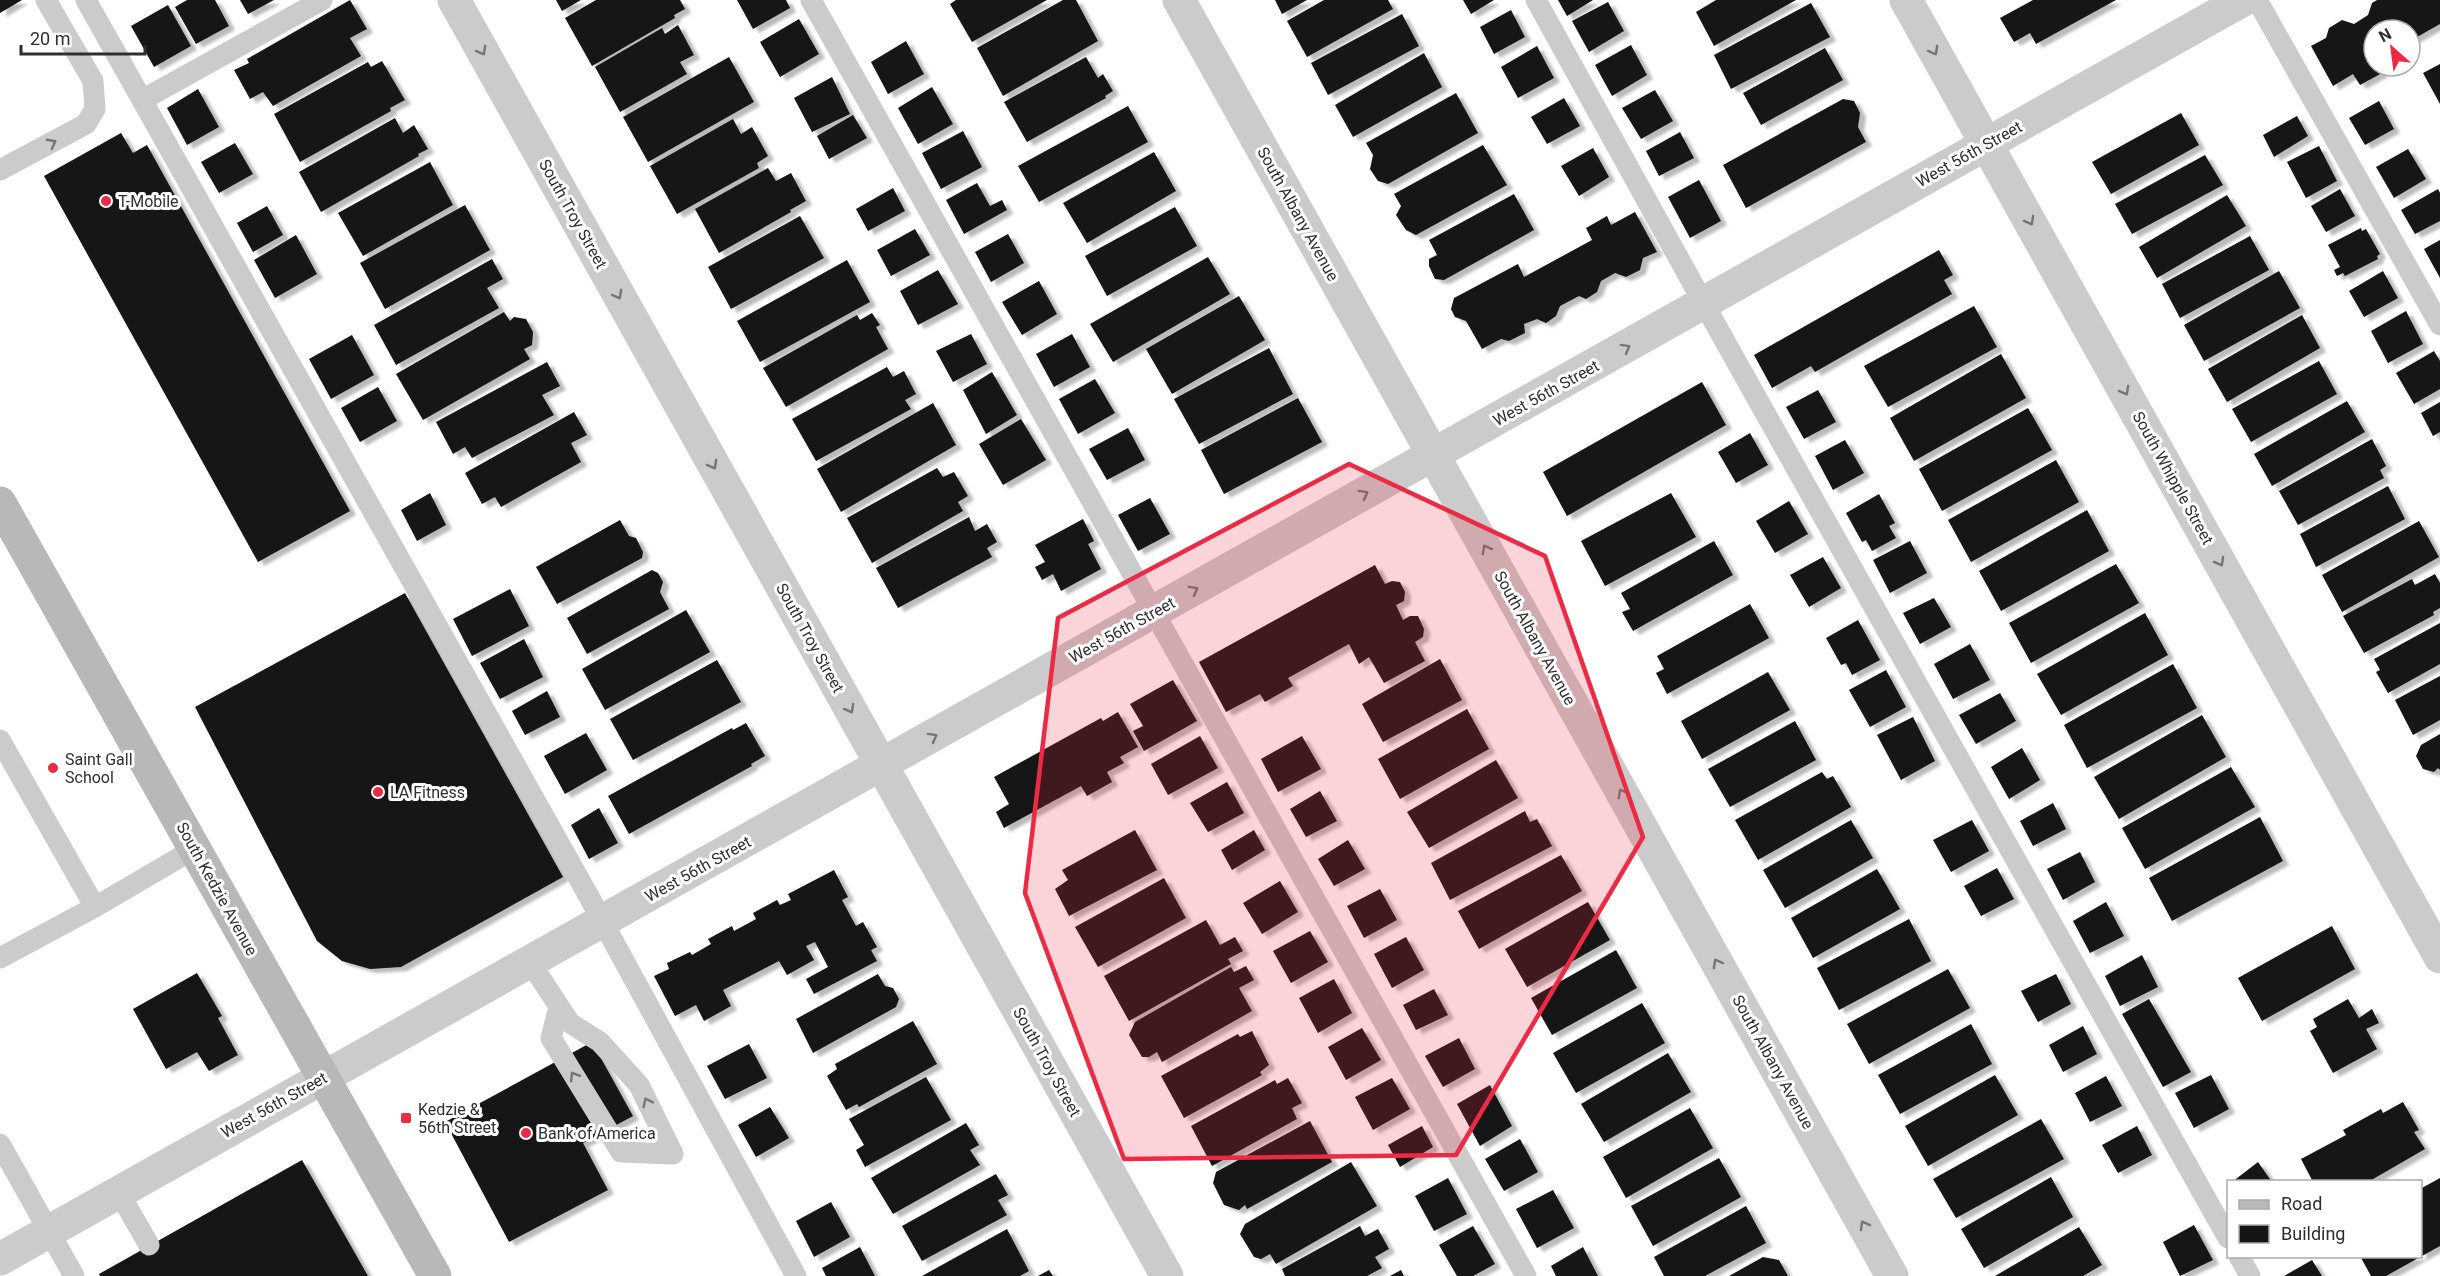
<svg xmlns="http://www.w3.org/2000/svg" width="2440" height="1276" viewBox="0 0 2440 1276" font-family="Roboto,sans-serif">
  <defs>
    <filter id="shadow"><feDropShadow dx="6" dy="4" stdDeviation="1.5" flood-color="#0004"/></filter>
  </defs>
  <rect width="100%" height="100%" fill="#fff"/>
  <path fill="#151515" filter="url(#shadow)" d="M0,0H22L0,13Z
    M187,0H215L229,26L196,44L175,7Z
    M240,0H274L248,14Z
    M350,0L367,29L350,38L361,56L273,106L263,92L250,99L234,70L249,63L247,59Z
    M556,0H581L562,11Z
    M596,0H680L685,9L674,15L675,18L592,66L565,18Z
    M737,0H786L790,8L753,29Z
    M956,0H1047L972,42L950,4Z
    M1063,0H1076L1098,41L1003,96L977,48Z
    M1275,0H1307L1282,14Z
    M1324,0H1388L1393,9L1307,57L1287,21Z
    M1463,0H1494L1471,14Z
    M1558,0H1593L1567,16Z
    M1716,0H1796L1714,46L1696,12Z
    M2033,0H2116L2036,44L2030,33L2014,42L2000,18Z
    M2377,0H2440V24L2410,41V30H2374V66H2377L2382,73L2360,85L2353,74L2333,86L2311,46L2326,38L2329,28L2342,20L2354,24L2368,15L2372,3Z
    M1608,2L1624,31L1589,52L1572,21Z
    M1811,3L1830,37L1731,89L1714,55Z
    M168,5L191,46L154,67L131,26Z
    M1511,10L1525,37L1494,54L1480,27Z
    M1402,14L1419,46L1328,95L1311,63Z
    M799,19L819,54L780,77L760,42Z
    M678,25L694,55L680,62L687,74L620,112L595,67L662,28L665,34Z
    M906,41L924,74L888,94L871,62Z
    M1631,45L1647,75L1612,96L1595,65Z
    M1537,46L1554,78L1518,98L1501,67Z
    M1825,48L1843,80L1761,125L1743,93Z
    M1424,53L1442,87L1353,137L1335,105Z
    M729,57L754,102L648,162L623,117Z
    M1086,57L1098,78L1103,74L1113,91L1105,96L1106,98L1027,142L1004,102Z
    M382,61L405,100L390,108L391,111L300,162L274,114L368,62L371,67Z
    M2440,64V104L2423,73Z
    M832,77L850,114L812,132L794,98Z
    M932,87L953,124L918,144L898,108Z
    M198,89L219,127L187,145L167,108Z
    M1655,90L1673,121L1641,139L1622,108Z
    M1456,93L1478,133L1388,184L1378,181L1370,169L1373,155L1366,143Z
    M1564,98L1580,126L1547,144L1531,117Z
    M1843,99L1854,101L1860,113L1858,127L1866,142L1746,208L1723,165Z
    M2379,101L2394,129L2365,145L2349,118Z
    M1128,106L1148,142L1039,202L1018,166Z
    M2181,113L2199,145L2111,194L2092,162Z
    M853,115L867,138L829,159L817,136Z
    M2297,116L2308,136L2274,157L2263,135Z
    M395,118L403,133L414,125L428,149L418,154L419,156L321,212L299,172Z
    M733,119L741,134L752,127L768,156L757,163L759,168L677,214L650,166Z
    M963,131L982,167L941,189L922,153Z
    M1680,132L1694,158L1659,176L1646,151Z
    M121,133L133,153L147,145L350,511L258,562L44,176Z
    M235,143L253,174L219,193L201,162Z
    M1483,145L1507,185L1416,235L1406,230L1396,215L1401,206L1394,194Z
    M2319,146L2337,181L2306,198L2287,162Z
    M1593,148L1609,177L1579,196L1561,166Z
    M2408,149L2426,179L2394,198L2376,167Z
    M1154,152L1176,191L1087,243L1063,203Z
    M2205,155L2223,185L2132,234L2115,204Z
    M430,162L453,205L363,256L338,213Z
    M768,168L776,181L791,173L806,201L790,210L791,212L719,253L695,209Z
    M1699,180L1721,221L1690,238L1668,197Z
    M977,183L990,206L1002,200L1007,210L964,234L946,200Z
    M893,188L905,211L868,231L856,209Z
    M2340,189L2355,216L2326,232L2311,206Z
    M2438,189L2440,193V221L2415,234L2401,210Z
    M1514,194L1534,230L1444,280L1435,279L1429,266V259L1437,255L1429,240Z
    M2227,195L2246,226L2157,278L2139,247Z
    M465,205L490,250L385,309L360,263Z
    M267,206L283,235L253,252L237,223Z
    M1175,207L1197,246L1107,296L1085,256Z
    M1635,212L1657,252L1643,258L1640,270L1626,277L1615,273L1601,281L1597,292L1586,299L1579,296L1560,306L1556,316L1546,323L1537,319L1524,324L1525,333L1509,341L1501,339L1482,349L1466,321L1455,317L1451,309L1454,298L1518,264L1524,277L1592,240L1586,228L1607,216L1611,225Z
    M800,216L824,258L731,309L708,267Z
    M2361,228L2362,231L2366,229L2380,254L2377,256L2378,259L2345,276L2343,273L2337,276L2334,270L2340,267L2328,245Z
    M915,229L930,255L891,276L877,250Z
    M1008,234L1024,263L991,282L975,252Z
    M296,235L317,274L275,298L254,260Z
    M2250,236L2269,270L2180,318L2162,284Z
    M2440,240V278L2424,249Z
    M1939,250L1953,275L1944,280L1952,294L1815,372L1811,366L1772,388L1754,355Z
    M1208,257L1230,294L1113,362L1090,324Z
    M492,259L503,279L487,288L499,308L396,365L374,325Z
    M847,260L870,302L760,362L737,321Z
    M938,270L958,304L918,325L900,291Z
    M2279,271L2300,308L2204,361L2184,325Z
    M2383,271L2398,298L2364,317L2349,291Z
    M1039,281L1057,314L1022,335L1002,302Z
    M1239,296L1265,340L1172,394L1146,349Z
    M1974,306L1997,347L1888,407L1864,366Z
    M2406,311L2423,344L2388,363L2371,331Z
    M504,312L510,321L514,317L526,319L533,332L532,345L524,349L530,359L423,420L396,374Z
    M872,313L880,325L876,327L888,349L786,407L763,368L857,315L860,320Z
    M2302,315L2320,348L2227,402L2208,369Z
    M971,334L987,364L953,382L936,351Z
    M1072,334L1090,367L1054,387L1036,354Z
    M352,335L374,375L331,399L309,359Z
    M1269,348L1293,394L1199,444L1174,399Z
    M2434,351L2440,361V389L2414,404L2396,373Z
    M2001,354L2026,398L1914,461L1890,418Z
    M2319,361L2337,394L2251,442L2232,409Z
    M547,362L560,386L542,395L554,415L472,458L465,447L453,454L436,422Z
    M887,367L893,377L904,371L916,394L905,400L911,409L816,461L792,419Z
    M992,372L1017,415L986,434L963,390Z
    M1095,379L1115,413L1078,434L1059,399Z
    M1702,382L1726,425L1567,516L1543,472Z
    M378,387L397,421L360,442L341,408Z
    M1818,390L1836,422L1804,439L1786,407Z
    M1298,398L1322,442L1224,494L1201,450Z
    M2347,401L2365,432L2272,486L2254,454Z
    M2440,402V432L2433,436L2421,413Z
    M933,403L956,445L841,512L817,469Z
    M2028,408L2052,450L1942,511L1919,469Z
    M574,412L587,435L571,443L581,462L501,507L495,497L482,504L465,473Z
    M1021,419L1046,460L1003,485L979,444Z
    M1128,428L1145,460L1107,480L1089,449Z
    M1750,433L1768,465L1736,483L1718,452Z
    M2372,439L2386,466L2380,470L2384,478L2298,525L2279,491Z
    M1845,440L1864,473L1833,490L1815,456Z
    M2056,460L2079,502L1971,562L1948,520Z
    M937,468L943,477L954,472L968,496L958,502L963,511L872,563L847,518Z
    M2388,486L2405,519L2316,567L2300,534Z
    M430,493L446,525L417,541L401,510Z
    M1671,493L1696,537L1605,586L1581,541Z
    M1879,494L1895,523L1889,526L1896,538L1872,551L1866,540L1862,542L1846,513Z
    M1150,498L1170,534L1138,551L1118,515Z
    M1789,501L1808,534L1775,553L1756,521Z
    M2087,510L2109,551L2001,611L1979,571Z
    M969,517L975,531L987,524L997,542L987,548L992,557L898,608L876,568Z
    M1083,519L1094,541L1088,544L1101,569L1061,591L1053,574L1042,580L1035,567L1045,562L1035,545Z
    M620,520L629,536L636,538L643,552L642,558L557,604L536,567Z
    M2419,521L2439,557L2342,612L2322,575Z
    M1714,541L1733,575L1633,631L1622,612L1630,609L1621,593Z
    M1910,541L1927,573L1890,593L1873,560Z
    M1823,557L1841,588L1809,607L1790,575Z
    M2116,564L2139,603L2031,663L2009,623Z
    M1375,565L1385,584L1392,581L1400,582L1405,592L1404,601L1396,605L1403,620L1410,616H1418L1424,629L1423,637L1415,642L1425,661L1384,683L1369,657L1359,664L1349,644L1288,678L1293,686L1265,702L1260,694L1226,712L1199,662Z
    M652,570L658,573L663,582L660,592L669,609L587,654L567,618Z
    M2435,574L2440,583V608L2433,612L2434,615L2364,653L2343,616L2412,579L2415,585Z
    M510,589L529,626L472,656L453,619Z
    M405,593L563,877L401,967L370,969L342,961L317,941L195,707Z
    M1934,598L1951,627L1920,644L1903,613Z
    M1750,604L1769,638L1667,694L1656,673L1664,669L1657,656Z
    M686,610L710,652L605,710L582,669Z
    M2145,613L2168,655L2061,715L2037,674Z
    M1858,620L1880,660L1852,675L1846,663L1841,665L1826,638Z
    M2440,623V664L2388,693L2376,672L2380,670L2374,659Z
    M524,639L543,677L500,699L480,663Z
    M1970,644L1990,680L1953,699L1934,664Z
    M1440,659L1462,700L1383,742L1362,704Z
    M717,660L741,702L633,760L610,719Z
    M2173,664L2197,708L2087,768L2064,725Z
    M1886,670L1906,707L1870,727L1849,690Z
    M1768,672L1790,710L1702,759L1681,721Z
    M2440,676V720L2413,735L2395,700Z
    M1173,680L1197,721L1144,751L1133,731L1143,726L1130,704Z
    M547,691L560,717L525,735L512,711Z
    M2000,693L2016,721L1976,744L1959,715Z
    M1467,709L1489,749L1400,799L1378,759Z
    M1118,712L1138,747L1120,757L1124,763L1107,772L1112,782L1087,796L1081,786L1004,828L996,812L1009,804L994,777L1101,718L1103,721Z
    M2202,715L2226,757L2119,819L2094,777Z
    M1913,717L1935,761L1901,780L1877,735Z
    M1795,721L1816,760L1730,807L1708,769Z
    M746,723L765,756L751,764L752,766L629,834L608,796L732,728L733,730Z
    M586,733L607,770L565,794L544,756Z
    M2440,734V770L2438,768L2434,772L2423,769L2416,756L2421,745Z
    M1200,736L1218,768L1168,795L1151,764Z
    M1302,736L1321,769L1278,792L1261,759Z
    M2022,748L2040,780L2009,799L1991,767Z
    M1496,760L1518,798L1429,848L1407,812Z
    M2231,767L2255,807L2145,869L2122,828Z
    M1822,772L1827,779L1833,776L1851,807L1758,860L1735,820Z
    M1227,782L1244,813L1208,832L1190,803Z
    M1320,791L1337,821L1306,837L1290,809Z
    M2053,803L2066,829L2033,846L2020,821Z
    M599,808L618,843L589,859L571,825Z
    M1525,811L1530,822L1537,819L1552,846L1450,900L1431,863Z
    M2260,817L2283,861L2172,921L2149,878Z
    M1851,820L1873,858L1785,908L1763,870Z
    M1972,820L1989,851L1951,872L1933,840Z
    M1135,830L1157,870L1069,916L1055,889L1068,880L1062,870Z
    M1254,830L1265,850L1232,870L1221,850Z
    M1348,840L1365,869L1334,886L1318,859Z
    M2080,852L2095,882L2063,900L2047,869Z
    M1561,855L1582,891L1479,949L1458,911Z
    M1997,868L2014,899L1981,916L1964,886Z
    M1877,869L1900,909L1813,958L1791,918Z
    M834,870L848,897L842,900L856,926L863,922L877,947L871,950L877,961L814,994L806,979L828,967L815,942L806,946L814,960L787,975L779,961L723,990L731,1006L704,1021L696,1005L675,1016L654,976L669,969L667,963L690,952L692,955L711,944L708,939L732,926L734,931L756,919L753,913L777,900L780,905L791,900L788,894Z
    M1164,878L1186,918L1098,967L1075,927Z
    M1280,881L1298,912L1262,934L1243,903Z
    M1380,889L1397,920L1364,938L1347,906Z
    M1588,902L1610,940L1527,987L1505,949Z
    M2106,902L2124,936L2090,953L2073,921Z
    M1909,919L1931,961L1839,1010L1817,968Z
    M1206,920L1220,945L1235,937L1243,951L1228,959L1231,964L1129,1021L1104,976Z
    M2332,926L2355,969L2262,1021L2238,978Z
    M1310,931L1328,962L1291,983L1273,951Z
    M1406,937L1424,970L1392,988L1374,954Z
    M1616,950L1637,988L1552,1035L1531,998Z
    M2142,955L2158,987L2120,1006L2105,976Z
    M1246,966L1254,980L1239,988L1252,1011L1162,1062L1157,1052L1149,1057H1142L1129,1035L1135,1022L1231,967L1234,972Z
    M1948,969L1970,1008L1869,1064L1847,1024Z
    M197,973L222,1016L218,1018L238,1055L209,1071L197,1052L166,1069L133,1009Z
    M878,974L885,986L893,988L899,999L896,1007L813,1053L796,1019Z
    M2056,974L2071,1004L2038,1022L2021,991Z
    M1334,979L1352,1013L1318,1033L1299,998Z
    M1434,989L1448,1015L1416,1030L1403,1005Z
    M2149,999L2191,1072L2163,1087L2122,1014Z
    M2348,999L2359,1018L2372,1009L2379,1023L2366,1029L2377,1049L2333,1073L2310,1031L2317,1027L2313,1019Z
    M1642,1003L1665,1043L1576,1093L1553,1053Z
    M913,1021L937,1064L859,1107L857,1104L846,1110L827,1076L837,1069L835,1064Z
    M1971,1024L1992,1064L1900,1114L1878,1075Z
    M2083,1026L2097,1054L2063,1072L2049,1045Z
    M1362,1028L1381,1060L1346,1080L1328,1047Z
    M1252,1031L1269,1065L1260,1072L1262,1075L1184,1118L1161,1076L1238,1034L1240,1037Z
    M1459,1038L1475,1069L1443,1087L1425,1056Z
    M592,1042L633,1116L583,1143L608,1190L509,1242L445,1122Z
    M749,1044L767,1078L725,1099L707,1066Z
    M1668,1053L1691,1092L1604,1142L1581,1104Z
    M1995,1075L2018,1115L1928,1166L1905,1126Z
    M2211,1075L2229,1109L2194,1128L2175,1093Z
    M2106,1076L2122,1106L2090,1122L2075,1093Z
    M926,1077L951,1120L865,1167L856,1150L864,1145L849,1119Z
    M1288,1078L1302,1103L1292,1108L1297,1119L1212,1166L1191,1126L1275,1080L1277,1084Z
    M1392,1078L1410,1109L1373,1130L1355,1097Z
    M1490,1085L1512,1126L1480,1146L1457,1104Z
    M2403,1102L2419,1130L2414,1132L2425,1149L2368,1182H2313L2301,1159L2346,1135L2343,1130L2381,1109L2383,1113Z
    M770,1107L789,1138L756,1157L738,1125Z
    M1690,1108L1713,1148L1626,1198L1603,1157Z
    M2041,1119L2064,1159L1956,1218L1933,1179Z
    M1310,1121L1332,1162L1247,1209L1245,1205L1239,1210L1224,1205L1213,1183L1216,1172Z
    M966,1123L979,1145L970,1150L980,1165L893,1214L871,1178Z
    M1422,1126L1433,1147L1400,1167L1388,1145Z
    M2137,1126L2152,1155L2118,1173L2102,1145Z
    M1520,1139L1538,1172L1504,1191L1485,1159Z
    M1719,1158L1741,1197L1653,1246L1631,1206Z
    M302,1160L368,1276H100L99,1274Z
    M1351,1162L1377,1206L1276,1264L1270,1254L1261,1259L1254,1257L1240,1234L1245,1224Z
    M2258,1162L2272,1182H2232Z
    M996,1174L1008,1195L998,1200L1007,1215L922,1261L902,1226Z
    M2051,1177L2073,1217L1984,1268L1961,1229Z
    M1448,1178L1467,1214L1434,1231L1415,1196Z
    M2440,1178V1246L2386,1276H2371L2360,1256H2420V1189Z
    M1553,1190L1574,1228L1537,1248L1516,1209Z
    M831,1202L850,1237L814,1257L796,1221Z
    M1746,1206L1766,1243L1705,1276H1664L1654,1257Z
    M2194,1225L2213,1260L2180,1276L2163,1242Z
    M1360,1226L1365,1236L1378,1229L1389,1249L1375,1257L1382,1268L1367,1276H1285L1282,1269Z
    M1473,1226L1495,1264L1473,1276H1457L1439,1245Z
    M2079,1227L2102,1265L2083,1276H1995Z
    M1007,1229L1029,1271L1020,1276H922Z
    M860,1247L875,1276H826L822,1268Z
    M1583,1247L1598,1276H1556L1551,1266Z
    M1763,1257L1779,1260L1788,1276H1729Z
    M2312,1260L2322,1276H2284Z
    M1049,1270L1053,1276H1038Z
    M1401,1270L1404,1276H1390Z"/>
  <g fill="none" stroke-linecap="round" stroke-linejoin="round">
    <path stroke="#cbcbcb" stroke-width="21" d="M86,0L587,893L796,1276
      M811,0L1526,1276
      M1536,0L1704,304L2228,1238
      M2257,0L2440,325
      M142,100L322,0
      M0,170L86,124L95,109L93,81L46,0
      M0,740L95,907L194,849
      M0,958L95,907
      M530,962L570,1023L600,1042L639,1085L673,1154L621,1152L551,1038L559,1007
      M0,1144L74,1276
      M119,1193L149,1245
      M2239,1256L2250,1276"/>
    <path stroke="#cbcbcb" stroke-width="33" d="M454,0L1167,1276
      M1179,0L1892,1276
      M1906,0L2440,957
      M0,1259L2243,0"/>
    <path stroke="#b8b8b8" stroke-width="33" d="M0,503L435,1276"/>
  </g>
  <defs><path id="oneway-chevron" d="M-2-3.5L2.5 0L-2 3.5" fill="none" stroke-width="1.6" stroke-linecap="round" stroke-linejoin="round" transform="scale(1.5)"/></defs>
  <g stroke="#757575">
    <use href="#oneway-chevron" transform="translate(482 51) rotate(61)"/>
    <use href="#oneway-chevron" transform="translate(1934 51) rotate(61)"/>
    <use href="#oneway-chevron" transform="translate(52 143) rotate(-28)"/>
    <use href="#oneway-chevron" transform="translate(2030 221) rotate(61)"/>
    <use href="#oneway-chevron" transform="translate(618 295) rotate(61)"/>
    <use href="#oneway-chevron" transform="translate(1626 348) rotate(-29)"/>
    <use href="#oneway-chevron" transform="translate(2125 391) rotate(61)"/>
    <use href="#oneway-chevron" transform="translate(713 465) rotate(61)"/>
    <use href="#oneway-chevron" transform="translate(1364 494) rotate(-29)"/>
    <use href="#oneway-chevron" transform="translate(1486 549) rotate(-119)"/>
    <use href="#oneway-chevron" transform="translate(2220 562) rotate(61)"/>
    <use href="#oneway-chevron" transform="translate(1194 590) rotate(-29)"/>
    <use href="#oneway-chevron" transform="translate(850 709) rotate(61)"/>
    <use href="#oneway-chevron" transform="translate(933 737) rotate(-29)"/>
    <use href="#oneway-chevron" transform="translate(1622 793) rotate(-119)"/>
    <use href="#oneway-chevron" transform="translate(1717 963) rotate(-119)"/>
    <use href="#oneway-chevron" transform="translate(574 1076) rotate(-122)"/>
    <use href="#oneway-chevron" transform="translate(647 1102) rotate(-116)"/>
    <use href="#oneway-chevron" transform="translate(1864 1225) rotate(-119)"/>
  </g>
  <path fill="#eb2a44" fill-opacity="0.2" stroke="#eb2a44" stroke-width="4.5" stroke-linejoin="round" d="M1349,464L1545,556L1643,837L1456,1155L1124,1159L1025,893L1058,618Z"/>
  <g fill="#eb2a44" stroke="#fff" stroke-width="2">
    <circle cx="106" cy="201" r="6"/>
    <circle cx="53" cy="768" r="6"/>
    <circle cx="378" cy="792" r="6"/>
    <rect x="400" y="1112" width="12" height="12" rx="3"/>
    <circle cx="526" cy="1133" r="6"/>
  </g>
  <g text-anchor="middle" dominant-baseline="central" stroke-width="6" stroke-linejoin="round" paint-order="stroke">
    <g font-size="16" fill="#2e2e2e" stroke="#fff">
      <text transform="translate(1969 154) rotate(-29)">West 56th Street</text>
      <text transform="translate(573 214) rotate(61)">South Troy Street</text>
      <text transform="translate(1298 214) rotate(61)">South Albany Avenue</text>
      <text transform="translate(1546 393) rotate(-29)">West 56th Street</text>
      <text transform="translate(2173 478) rotate(61)">South Whipple Street</text>
      <text transform="translate(1122 630) rotate(-29)">West 56th Street</text>
      <text transform="translate(810 638) rotate(61)">South Troy Street</text>
      <text transform="translate(1535 638) rotate(61)">South Albany Avenue</text>
      <text transform="translate(698 869) rotate(-29)">West 56th Street</text>
      <text transform="translate(217 889) rotate(61)">South Kedzie Avenue</text>
      <text transform="translate(1047 1062) rotate(61)">South Troy Street</text>
      <text transform="translate(1773 1062) rotate(61)">South Albany Avenue</text>
      <text transform="translate(274 1105) rotate(-29)">West 56th Street</text>
    </g>
    <g font-size="16" fill="#2e2e2e" stroke="#fff" text-anchor="start">
      <text x="118" y="201">T-Mobile</text>
      <text x="65" y="759">Saint Gall<tspan x="65" dy="18">School</tspan></text>
      <text x="390" y="792">LA Fitness</text>
      <text x="418" y="1109">Kedzie &amp;<tspan x="418" dy="18">56th Street</tspan></text>
      <text x="538" y="1133">Bank of America</text>
    </g>
  </g>
  <rect x="2227" y="1180" width="195" height="78" fill="#ffffff" stroke="#ababab" stroke-width="1.5"/>
  <rect x="2239" y="1200" width="30" height="9" fill="#b8b8b8" stroke="#ababab" stroke-width="1.5"/>
  <text x="2281" y="1210" font-size="18" fill="#2e2e2e">Road</text>
  <rect x="2239" y="1225" width="30" height="18" fill="#151515" stroke="#ababab" stroke-width="1.5"/>
  <text x="2281" y="1240" font-size="18" fill="#2e2e2e">Building</text>
  <g transform="translate(2392 48) rotate(332)"><circle r="28" fill="#ffffff" stroke="#ababab" stroke-width="1.5"/>
  <path d="M0-4.5L10 22L0 15L-10 22Z" fill="#eb2a44"/>
  <text y="-9" font-size="16" font-weight="bold" text-anchor="middle" fill="#2e2e2e">N</text>
  </g>
  <path d="M21 45v9h124v-9" fill="none" stroke="#2e2e2e" stroke-width="3"/>
  <text x="30" y="45" font-size="18" fill="#2e2e2e" stroke="#ffffff" stroke-width="4.5" paint-order="stroke">20 m</text>
</svg>
